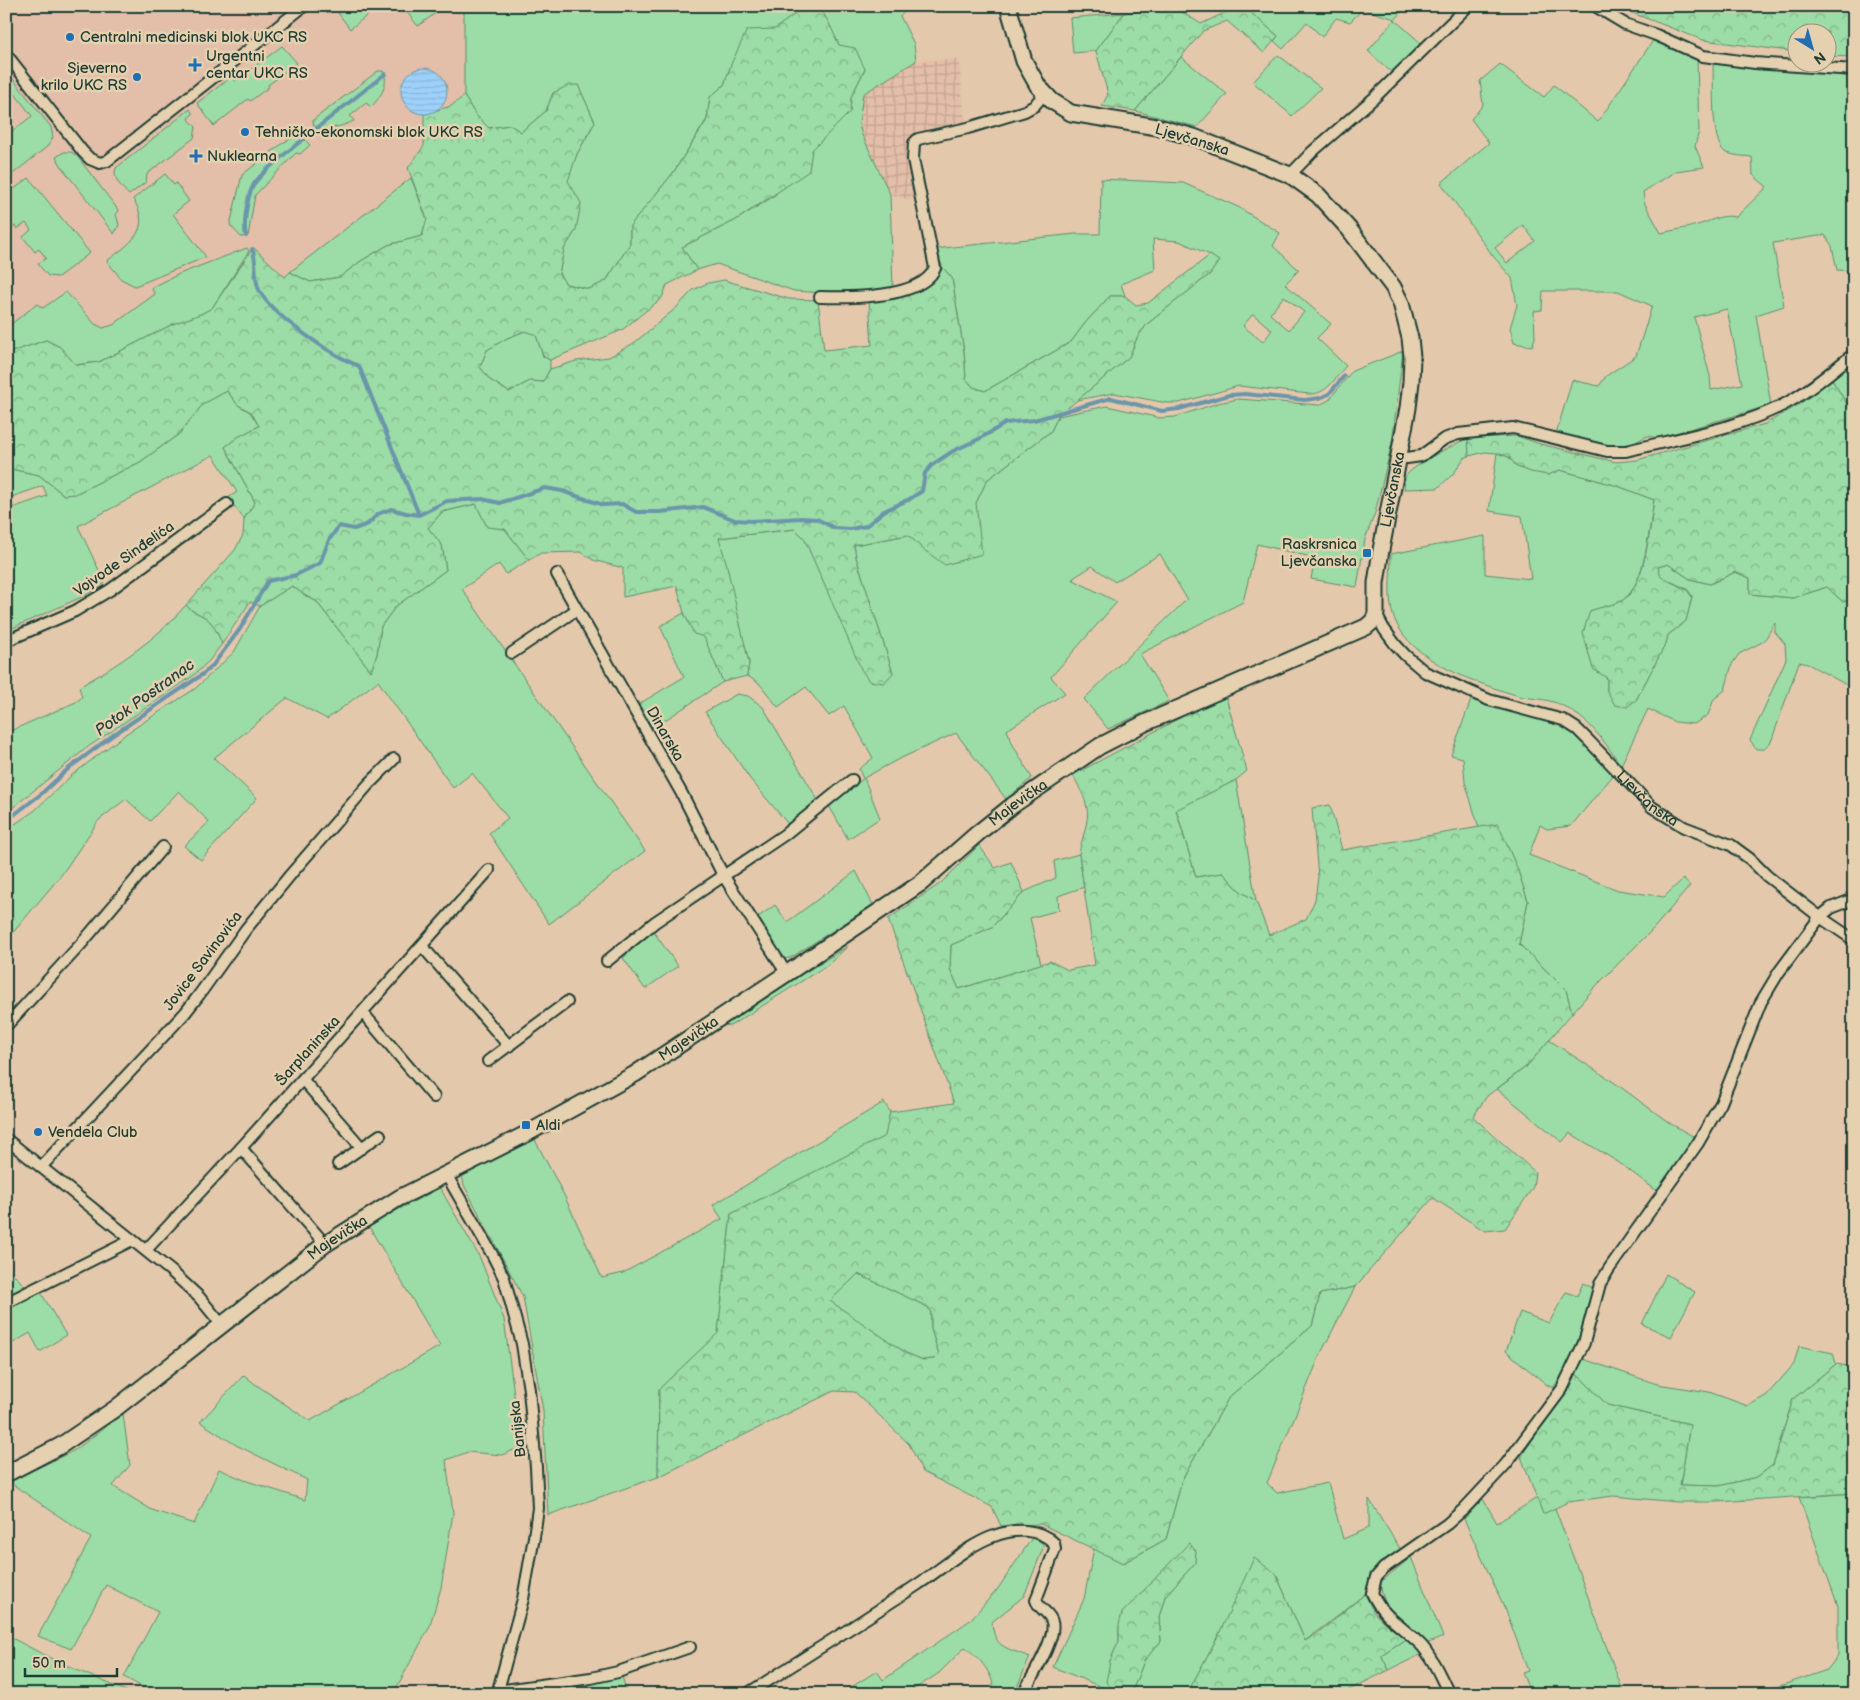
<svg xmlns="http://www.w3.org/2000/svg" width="1860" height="1700" viewBox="0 0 1860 1700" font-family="'Balsamiq Sans',sans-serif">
  <defs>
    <pattern id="industrial-grid" width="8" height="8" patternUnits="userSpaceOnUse" patternTransform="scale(1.25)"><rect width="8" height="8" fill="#e3bea8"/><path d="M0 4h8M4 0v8" fill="none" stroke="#c2a491"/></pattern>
    <pattern id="forest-crowns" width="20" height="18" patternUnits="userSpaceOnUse" patternTransform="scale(1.25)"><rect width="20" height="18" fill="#9cdca6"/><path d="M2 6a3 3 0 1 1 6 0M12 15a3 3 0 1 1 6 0" fill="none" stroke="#7fb488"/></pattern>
    <pattern id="water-rules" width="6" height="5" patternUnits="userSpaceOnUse" patternTransform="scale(1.25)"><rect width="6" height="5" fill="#9dd1fb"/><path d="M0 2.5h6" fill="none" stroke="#87b4d8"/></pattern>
  </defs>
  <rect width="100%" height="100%" fill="#e4c8ac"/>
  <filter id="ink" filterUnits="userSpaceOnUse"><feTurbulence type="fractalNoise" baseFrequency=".02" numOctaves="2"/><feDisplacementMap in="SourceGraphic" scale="10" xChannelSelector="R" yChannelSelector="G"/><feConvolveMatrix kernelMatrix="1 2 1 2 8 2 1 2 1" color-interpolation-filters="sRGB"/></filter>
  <g filter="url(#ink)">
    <path fill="#e3bea8" d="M6,6H468L464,9V96L451,106L424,115V146L408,168L411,178L285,277L255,248L212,308L46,340L6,354Z"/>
    <path fill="url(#industrial-grid)" d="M959,59L965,125L916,136L911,139L909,145L910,161L917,202L890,194L862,135L859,124L863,94L916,61Z"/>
    <path fill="#9cdca6" stroke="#5e8c6d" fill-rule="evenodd" d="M333,6H379L350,29Z
      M402,6H445L418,26Z
      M468,6H805L732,62L724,85L710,97L707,119L673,173L630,226V244L606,281L589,289L566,284L559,274L564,249L576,230L567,181L577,154L595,122L578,85L553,93L546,111L521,132L510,125L489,128L475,114L464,96V9Z
      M813,6H905L907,10L900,16L914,44L916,61L863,94L859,124L862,135L890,194L893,290L826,293L794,291L717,264L697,270L682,247L736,220L774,196L812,150L850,112L851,97L865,69L839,45L824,14Z
      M1243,6H1353L1362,9L1363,6H1407L1395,20L1422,44L1392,73L1368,51L1395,19L1363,9L1350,22L1336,18L1322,37L1307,22L1283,49L1274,41L1278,36Z
      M1124,13L1096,51L1073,53L1070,18Z
      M1654,39L1697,59L1699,131L1695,146L1704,167L1676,171L1643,192L1645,204L1661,233C1674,230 1688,228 1701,224C1713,220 1722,214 1736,217L1767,187L1753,175L1752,157C1744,156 1733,156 1725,152C1710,142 1714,82 1713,64L1854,73V271L1837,270L1832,246L1825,235L1773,243L1784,306L1756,315L1771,405L1659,438L1647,436L1630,445L1600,446L1556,434L1572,380L1599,386L1606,376L1636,356L1652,306L1618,291H1543L1542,310L1534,311L1535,338L1532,346L1514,343L1510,328L1517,305L1512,278L1493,256L1441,183L1489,143L1471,119L1483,105L1480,81L1500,64L1544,97L1554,85L1598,122ZM1523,225L1535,241L1507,263L1495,248ZM1727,309L1742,384L1711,390L1710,376L1694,317Z
      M282,46L297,63L268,85L269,87L250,101L248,99L214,126L197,103L231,77L235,81Z
      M1278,55L1321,88L1292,116L1253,82Z
      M1181,57L1227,94L1197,127L1135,111Z
      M6,70L51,127L53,137L48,146L9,177L6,173V136L32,116L6,82Z
      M378,71H383C390,83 380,98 371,107L366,103L350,116L354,121C344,125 312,138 313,120Z
      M190,109L193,114L188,118L196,127L194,138L147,174L146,182L129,195C122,187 112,179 116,168Z
      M295,136L303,138L310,145L300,154L296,153L255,195L248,236L241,237L230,225L242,175L283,143Z
      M64,152H71L77,156L119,211L116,214L119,225L114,234L64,170L56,157Z
      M165,174L174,185L176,183L189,201L173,214L206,257L135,286L121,279L107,261C130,243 153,230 133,199Z
      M29,178L90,253L58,277L48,276L38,264L46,258L39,249L35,252L23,237L31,230L26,223L17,229L15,226L8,230L6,228V195Z
      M411,178L427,219L422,236L388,245L361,261L340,277L310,282L290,272Z
      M1101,179L1183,183L1238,207L1280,233L1273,246L1299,270L1285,284L1331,324L1317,338L1346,366C1335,378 1327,395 1309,394L1239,386L1179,403H1167L1114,393L1077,400L1129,357L1137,338L1147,324L1210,274L1218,261L1210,255L1179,241L1153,239L1155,270L1121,284L1125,296H1110L1086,322L1071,342L985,391L973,387L966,379L964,352L952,278L943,268L934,249L1075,234H1100ZM1284,296L1304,312L1289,330L1270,314ZM1253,314L1272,330L1263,342L1243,326Z
      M247,248L249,251L212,308L201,314L173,324L99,362L75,365L60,347L46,340L6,354V328L37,304L43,308L66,292L95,324L103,328L113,325L155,294L151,288L179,274Z
      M525,331L536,335L543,356L550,360V369L543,382L530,381L509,392L490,380L480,367L487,350L507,338Z
      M1403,351L1392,443L1375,513L1365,539L1357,587L1311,579L1315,558L1257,544L1243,602L1140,654L1169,701L1108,729L1084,699L1187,599L1160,554L1115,582L1092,566L1072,579L1117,602L1051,677L1065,693L1007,730L1013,745L1032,778L1006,799L956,733L897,760L864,778L880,818L848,839L828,804L863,779L859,769L873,758L844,706L829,716L806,687L778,707L759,683L747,676L749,663L718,538L795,529L804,537L893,673L856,557L854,545L908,535L924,550L976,503L987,480L1051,431L1058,416L1107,406L1160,418L1175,417L1218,403L1238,399L1319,405L1329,400L1352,371Z
      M1854,361V415L1832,380Z
      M227,391L238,405L250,412L259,426L238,437L225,447L255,502L244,519L228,498L237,492L213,455L78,526L105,583L86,595L6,631V510L47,496L43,486L6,499V468L39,475L64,495L75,494L140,462L179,434L203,404Z
      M1468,438L1469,456L1464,458L1454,473L1438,488L1404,489C1405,486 1404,481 1405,478C1409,466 1456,444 1468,438Z
      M1497,453L1509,457L1517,467L1548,475L1560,470L1618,486L1654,500C1649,526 1646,584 1623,600C1615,605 1600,607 1590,611L1607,678V691L1636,700L1666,643L1668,635L1686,621L1692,596L1687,589L1661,577L1658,567L1668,564L1690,579L1710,584L1735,572L1750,578V594L1793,598L1827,587L1843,602L1854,599V689L1808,664L1799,662L1771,742L1763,749H1756L1750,740L1786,659L1785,644L1775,632V623L1764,641L1739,654L1732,664L1725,690L1714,699L1708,715L1694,724L1675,722L1648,709L1621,765C1607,746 1593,724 1573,712C1567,708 1559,703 1553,702C1542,698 1530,699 1519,696C1477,683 1412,663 1394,618C1387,600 1391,574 1391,554L1485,536V574L1531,579L1522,516L1489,511Z
      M476,504L487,526L505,529L529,560L506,574L499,564L462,589L645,851L549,924L489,833L508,818L472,773L453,788L378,681L327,719L287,698L214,758L257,798L201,860L184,846L209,822L179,791L150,821L126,799L99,820L62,874L6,941V830L34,811L72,775L127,733L196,688L234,652L260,606L292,586L306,596L316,601L371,671L377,654L381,626L396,606L446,570L442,545L428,528L442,512Z
      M186,605C192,612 196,612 203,616C213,621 218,634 222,644L209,661L193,676L88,747L6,813V711L10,731L76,702L82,697L79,687C119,664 156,640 186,605Z
      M684,613L694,633L704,636L723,682L653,728L639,704L684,677L660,626Z
      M737,694L748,696L763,707L819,802L788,824L750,779L705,712Z
      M1472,697L1517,713L1550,719L1563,725L1574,733L1615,773L1571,826L1547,829L1540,825L1529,855L1618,890L1664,897L1683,879L1690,886L1654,928L1595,987L1572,1013L1566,990L1519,944L1528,901L1517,868L1498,825L1479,828L1465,782L1463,758L1451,755Z
      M1236,780L1256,901L1240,891L1223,873L1196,877L1176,809Z
      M1079,854L1084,887L1058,896L1059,910L1030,918L1041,964L959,989L950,969L951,945L992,927L1024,892L1056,878L1054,861Z
      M856,871L873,905L790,958L782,959L754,920L775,905L787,922Z
      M653,931L678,966L645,989L623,958Z
      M848,946L829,964L730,1026L721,1024Z
      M1549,1040L1615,1083L1671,1124L1696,1138L1657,1191L1618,1162L1570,1133L1562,1142L1497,1089L1527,1066Z
      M884,1102L890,1112L886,1136L731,1214L718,1334L659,1389L658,1477L548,1515L543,1411L523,1297L464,1185L462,1176L534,1138L564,1195L602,1278L623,1273L722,1219L713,1205Z
      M440,1188L480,1258L504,1319L521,1447L502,1455L468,1452L446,1460L453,1513L441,1588L429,1628L393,1694H155L124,1677L158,1612L106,1585L71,1649L38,1636L91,1538L9,1482L75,1450L123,1414L130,1465L113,1486L152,1510L194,1524L219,1469L244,1480L305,1500L307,1480L236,1445L200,1422L244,1375L255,1384L310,1421L440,1346L368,1225Z
      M6,1267L26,1287L6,1297Z
      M858,1274L928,1307L931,1313V1329L939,1354L934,1359L923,1360L906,1353L829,1301Z
      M1666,1274L1695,1292L1671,1337L1642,1324Z
      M1583,1283L1593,1288C1584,1322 1575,1359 1553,1388L1547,1385L1506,1351L1520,1312L1549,1323L1566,1292L1577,1296Z
      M1355,1287L1321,1353L1267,1483L1277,1493L1328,1483L1343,1539L1369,1528V1499L1401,1550C1378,1565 1371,1566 1365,1594L1305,1641L1276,1574L1219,1634L1187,1694H1131L1144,1661L1161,1641L1159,1617L1165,1596L1195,1563L1119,1625V1641L1110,1661L1112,1690L1117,1694H1102L1104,1688L1053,1667L1084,1599L1094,1548L1123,1563L1166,1539L1182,1480L1229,1397L1312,1326L1320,1294Z
      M40,1291L66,1335L40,1352L30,1333L6,1347V1308Z
      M1799,1346L1833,1353L1836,1364L1793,1399L1773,1465L1757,1477L1719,1486L1680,1485L1690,1424L1607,1405L1584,1381L1575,1373L1583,1359L1657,1384L1709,1392L1748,1406L1767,1395L1794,1364Z
      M1854,1493V1694H1756L1827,1670L1838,1656V1606L1799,1497Z
      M1537,1498L1543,1513L1555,1508L1624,1694H1531L1522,1673L1528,1671L1506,1611L1464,1519L1483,1499L1497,1523Z
      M1032,1538L1041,1542L1044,1546L1024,1596L992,1622C994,1649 1008,1648 1030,1657L1014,1694H993C997,1677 978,1656 965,1647L939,1673L907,1694H840L877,1671L883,1680L969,1621L997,1590Z
      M1411,1557L1443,1637L1426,1644C1407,1627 1380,1611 1381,1582Z
      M6,1635L56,1661L133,1694H6Z
      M1407,1638L1422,1654L1389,1670L1381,1655Z
      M622,1676L627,1694H588V1684Z"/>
    <path fill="url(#forest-crowns)" stroke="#5e8c6d" fill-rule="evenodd" d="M805,6C826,6 831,29 839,45L855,48L865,69L851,97L850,112L812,150L809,171L736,220L682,247L697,270L667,285L662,298L622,330L550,360L543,356L536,335L525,331L507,338L487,350L480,367L490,380L509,392L530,381L543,382L550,369L576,361L609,357L634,343L676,308L693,290L708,283L724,280L789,299L818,300L824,350L872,345L869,300C896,293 926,291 943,268L952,278L964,352L966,379L973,387L985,391L1071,342L1086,322L1110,296H1125L1136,305L1148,303L1210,255L1219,261L1210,274L1147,324L1137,338L1129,357L1058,416L1051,431L987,480L976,503L982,554L945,565L924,550L908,535L854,545L856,557L893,673L884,683L869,681L861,669L804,538L795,529L719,538L726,562L749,663L747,676L723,682L704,637L694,634L684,613L677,586L623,597V568L593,560L581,552L541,553L529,560L505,529L487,527L476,504L442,512L428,528L442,545L446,570L396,606L381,626L377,654L371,671L316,601L306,596L292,586L260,606L250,602L222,644C218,634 213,621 203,616C196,612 192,612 186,605L235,550L243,535L244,519L255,502L225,447L238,437L259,426L251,412L238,405L227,391L203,404L179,434L140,462L75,494L64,495L39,475L6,468V354L46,340L60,347L76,365L99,362L173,324L201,314L212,308L252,249L254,248L285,277L290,272L310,282L340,277L361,261L388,245L422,236L427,219L408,168L424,146V114L451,106L464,96L475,114L489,128L510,125L521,132L546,111L553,93L569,85H578L595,122L577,154L568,181L581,203L576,230L564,249L559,274L566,284L589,289L606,281L630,244V226L673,173L707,120L710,97L724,85L732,62L747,30L775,29Z
      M1239,6H1243L1278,36L1264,53L1227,21L1203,31L1135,111L1102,106L1108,94L1096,51L1124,13L1174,7L1201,24Z
      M1621,6H1854V57L1828,56V32H1798L1797,52L1703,40L1622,9Z
      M1832,380L1854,415V599L1843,602L1827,587L1793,598L1750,594V578L1735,572L1710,584L1690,579L1668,564L1658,567L1661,577L1687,590L1692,597L1686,621L1668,635L1666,643L1636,700L1627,707L1615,705L1607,691V678L1593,669L1583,633L1590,611C1600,607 1615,605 1623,600C1646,585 1650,526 1654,500L1618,486L1560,470L1548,475L1531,472L1517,467L1509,457L1497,453L1485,452L1469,456L1468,438L1517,436L1540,444L1616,462L1637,460L1765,424L1795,407Z
      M1225,694L1247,771L1236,780L1176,810L1196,877L1223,873L1240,891L1256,901L1269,935L1306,919L1315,900L1318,877L1312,808L1330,805L1342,850L1498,824L1517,868L1528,901L1519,944L1566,990L1572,1013L1527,1066L1487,1096L1473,1117L1535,1172L1533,1187L1505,1229L1485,1231L1433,1198L1355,1287L1320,1294L1312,1326L1229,1397L1182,1480L1166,1539L1123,1563L1041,1524L1001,1526L992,1507L923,1472L909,1444L855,1392L834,1391L658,1477L659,1389L718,1333L731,1214L885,1136L890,1112L954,1103L888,919L941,883L979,845L995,868L1011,862L1024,892L992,927L951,945L950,969L959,989L1050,961L1068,970L1095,965L1079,854C1081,840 1090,820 1087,808C1085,797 1078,785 1073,775ZM858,1274L928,1307L931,1313V1329L939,1354L934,1359L923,1360L906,1353L830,1301Z
      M1836,1364L1854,1367V1493L1718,1502H1677L1613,1496L1568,1502L1543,1514L1521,1457L1575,1373L1584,1381L1607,1405L1690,1424L1680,1485L1719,1486L1757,1477L1773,1465L1793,1399Z
      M1189,1543L1196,1551L1195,1563L1165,1596L1159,1617L1161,1641L1144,1661L1131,1694H1117L1106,1682L1110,1661L1119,1641V1625L1122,1613Z
      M1254,1558L1276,1574L1305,1641L1315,1635L1365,1594L1374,1613L1388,1626L1407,1638L1381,1655L1389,1670L1347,1691V1694H1187L1219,1634Z"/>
    <path fill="url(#water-rules)" stroke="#6b96ab" d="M401 91a23 23 0 1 1 46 0a23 23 0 1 1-46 0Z"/>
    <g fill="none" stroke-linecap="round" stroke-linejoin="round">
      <path stroke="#6b96ab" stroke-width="4" d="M317,128L385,74
        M246,236C243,225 247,197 253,186C257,176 293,147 304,139
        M252,249C258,262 253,276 259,290C271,315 333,356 359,366L419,515
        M6,821L41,794L68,769L113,735L203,674L213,665L240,629L268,581L296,575L320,563L329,540L339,526L354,529L368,524L378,514L391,509L406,513L419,515L447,501L482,499L500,503L545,488L562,491L603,505L622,504L636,512H660L703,507L735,520L752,521L801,518L817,519L834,528L850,529L866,526L884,511L908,500L922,491L925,473L932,465L953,451L979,439L1006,423L1034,420L1111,398L1162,411L1179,409L1229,395L1245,394L1305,400L1320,398L1329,394L1344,376"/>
      <g stroke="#1f3d34" stroke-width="14">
        <g id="street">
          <path d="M1595,6L1625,24L1656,35L1703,56L1755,63L1854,70"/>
          <path d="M6,54L83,152L90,159L100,163L107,161L304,6"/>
          <path d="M1290,175L1312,152L1373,99L1468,6"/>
          <path d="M820,297C849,298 922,299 935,268L913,159L914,143L918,139L968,128L1025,111L1034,106L1044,94"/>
          <path d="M1397,457L1407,458L1421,456L1444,439L1458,434L1513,428L1607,451H1626C1675,439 1739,428 1783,405C1809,392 1831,371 1854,354"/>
          <path d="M557,574L682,794L723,875L787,974"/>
          <path id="s1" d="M1376,614L1384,629L1395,644L1405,655L1425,672L1489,700L1563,720L1577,729L1590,742L1652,807L1684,827L1731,845L1750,859L1767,876L1820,917L1854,940"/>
          <path d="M6,641L75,611L110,590L227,504"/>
          <path d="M512,653L576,610"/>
          <path d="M422,946L509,1046"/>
          <path d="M607,961L655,922L784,835L852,780"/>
          <path d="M363,1013L434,1097"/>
          <path d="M6,1026L82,943L163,847"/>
          <path d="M488,1061L567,1002"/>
          <path d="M303,1080L362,1148"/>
          <path d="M6,1139L171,1271L199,1297L222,1325"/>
          <path d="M241,1148L319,1237L324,1245"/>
          <path d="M338,1164L380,1135"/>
          <path d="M41,1167L185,1013L199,995L246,929L291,874L368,785L394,759"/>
          <path d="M446,1174L493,1256L504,1278L522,1344L529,1390L536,1467L538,1508L534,1537L523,1599L497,1694"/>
          <path d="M146,1250L241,1148L489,870"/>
          <path d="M6,1303L132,1240"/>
          <path d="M497,1691L591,1678L618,1672L690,1647"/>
          <path d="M747,1694C804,1658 861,1622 917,1585C940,1570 968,1545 994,1536C1014,1528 1039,1528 1054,1543L1055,1549L1036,1600C1039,1610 1050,1612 1052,1622C1057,1638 1031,1678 1023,1694"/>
          <path d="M1449,1694C1441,1678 1434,1660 1422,1646C1404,1627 1384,1619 1372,1593L1376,1577L1384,1568L1447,1524L1464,1509L1506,1464L1562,1389L1584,1343L1600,1284L1609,1269L1698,1143L1721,1103L1761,1002L1779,972L1820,917L1831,908L1854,899"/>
        </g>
      </g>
      <g stroke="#1f3d34" stroke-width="19">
        <g id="secondary">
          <path id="s2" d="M6,1474L60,1446L116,1408L324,1245L399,1198L528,1133L635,1074L795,968L921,883L978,833L1013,805L1100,746L1145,723L1366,627L1373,621L1376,614V583L1381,550L1408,408L1411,382L1412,357L1410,338L1401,303L1393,287L1349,229L1318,195L1290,175L1194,137L1157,127L1071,113L1052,101L1038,86L1024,61L1008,6"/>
        </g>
      </g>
      <use href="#street" stroke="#e5d0af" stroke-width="10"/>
      <use href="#secondary" stroke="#e5d0af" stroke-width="15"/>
    </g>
  </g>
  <g fill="#1f6fb2" stroke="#e5d0af" stroke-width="2">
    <circle cx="70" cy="37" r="5"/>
    <path d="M192.5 57.5h5v5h5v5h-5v5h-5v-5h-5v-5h5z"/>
    <circle cx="137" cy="77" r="5"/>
    <circle cx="245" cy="132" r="5"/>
    <path d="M193.5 148.5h5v5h5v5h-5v5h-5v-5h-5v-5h5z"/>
    <rect x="1362" y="548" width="10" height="10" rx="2.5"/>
    <rect x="521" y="1120" width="10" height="10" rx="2.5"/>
    <circle cx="38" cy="1132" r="5"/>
  </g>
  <g text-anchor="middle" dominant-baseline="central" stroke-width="5" stroke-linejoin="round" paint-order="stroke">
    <g font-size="15" fill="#1f3d34" stroke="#e5d0af" text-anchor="start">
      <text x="80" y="37">Centralni medicinski blok UKC RS</text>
      <text x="206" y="56">Urgentni<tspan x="206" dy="17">centar UKC RS</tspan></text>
      <text x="127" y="68" text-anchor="end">Sjeverno<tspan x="127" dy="17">krilo UKC RS</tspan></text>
      <text x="255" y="132">Tehničko-ekonomski blok UKC RS</text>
      <text x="207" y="156">Nuklearna</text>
      <text x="1357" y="544" text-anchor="end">Raskrsnica<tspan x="1357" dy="17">Ljevčanska</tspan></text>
      <text x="536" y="1125">Aldi</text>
      <text x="48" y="1132">Vendela Club</text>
    </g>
    <g font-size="15" fill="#1f3d34" stroke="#e5d0af">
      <text transform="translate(1192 140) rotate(17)">Ljevčanska</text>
      <text stroke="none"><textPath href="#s2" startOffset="1752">Ljevčanska</textPath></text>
      <text transform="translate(124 559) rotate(-35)">Vojvode Sinđelića</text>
      <text transform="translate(665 734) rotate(60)">Dinarska</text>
      <text stroke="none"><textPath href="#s1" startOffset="339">Ljevčanska</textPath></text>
      <text stroke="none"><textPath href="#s2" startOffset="1218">Majevička</textPath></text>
      <text transform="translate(203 961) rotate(-53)">Jovice Savinovića</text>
      <text stroke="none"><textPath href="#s2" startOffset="812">Majevička</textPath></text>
      <text transform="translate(308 1051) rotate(-48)">Šarplaninska</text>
      <text stroke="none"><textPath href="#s2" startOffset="408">Majevička</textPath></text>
      <text transform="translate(518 1429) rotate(-96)">Banijska</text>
    </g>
    <g font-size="16" font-style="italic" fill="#25443e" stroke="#e5d0af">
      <text transform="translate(145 698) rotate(-36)">Potok Postranac</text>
    </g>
  </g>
  <rect width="1860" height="1700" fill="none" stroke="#e5d0af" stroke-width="25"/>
  <rect x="12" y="12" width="1835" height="1675" fill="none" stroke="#1f3d34" stroke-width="2" filter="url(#ink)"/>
  <g transform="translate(1812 48) rotate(143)"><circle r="24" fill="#e5d0af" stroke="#96957e"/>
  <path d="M0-4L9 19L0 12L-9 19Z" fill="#1f6fb2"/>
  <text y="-8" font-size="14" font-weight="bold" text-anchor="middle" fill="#1f3d34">N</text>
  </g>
  <path d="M25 1668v8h92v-8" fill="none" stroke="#1f3d34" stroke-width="2.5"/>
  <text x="32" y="1668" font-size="15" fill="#1f3d34" stroke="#e5d0af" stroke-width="4" paint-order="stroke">50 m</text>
</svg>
